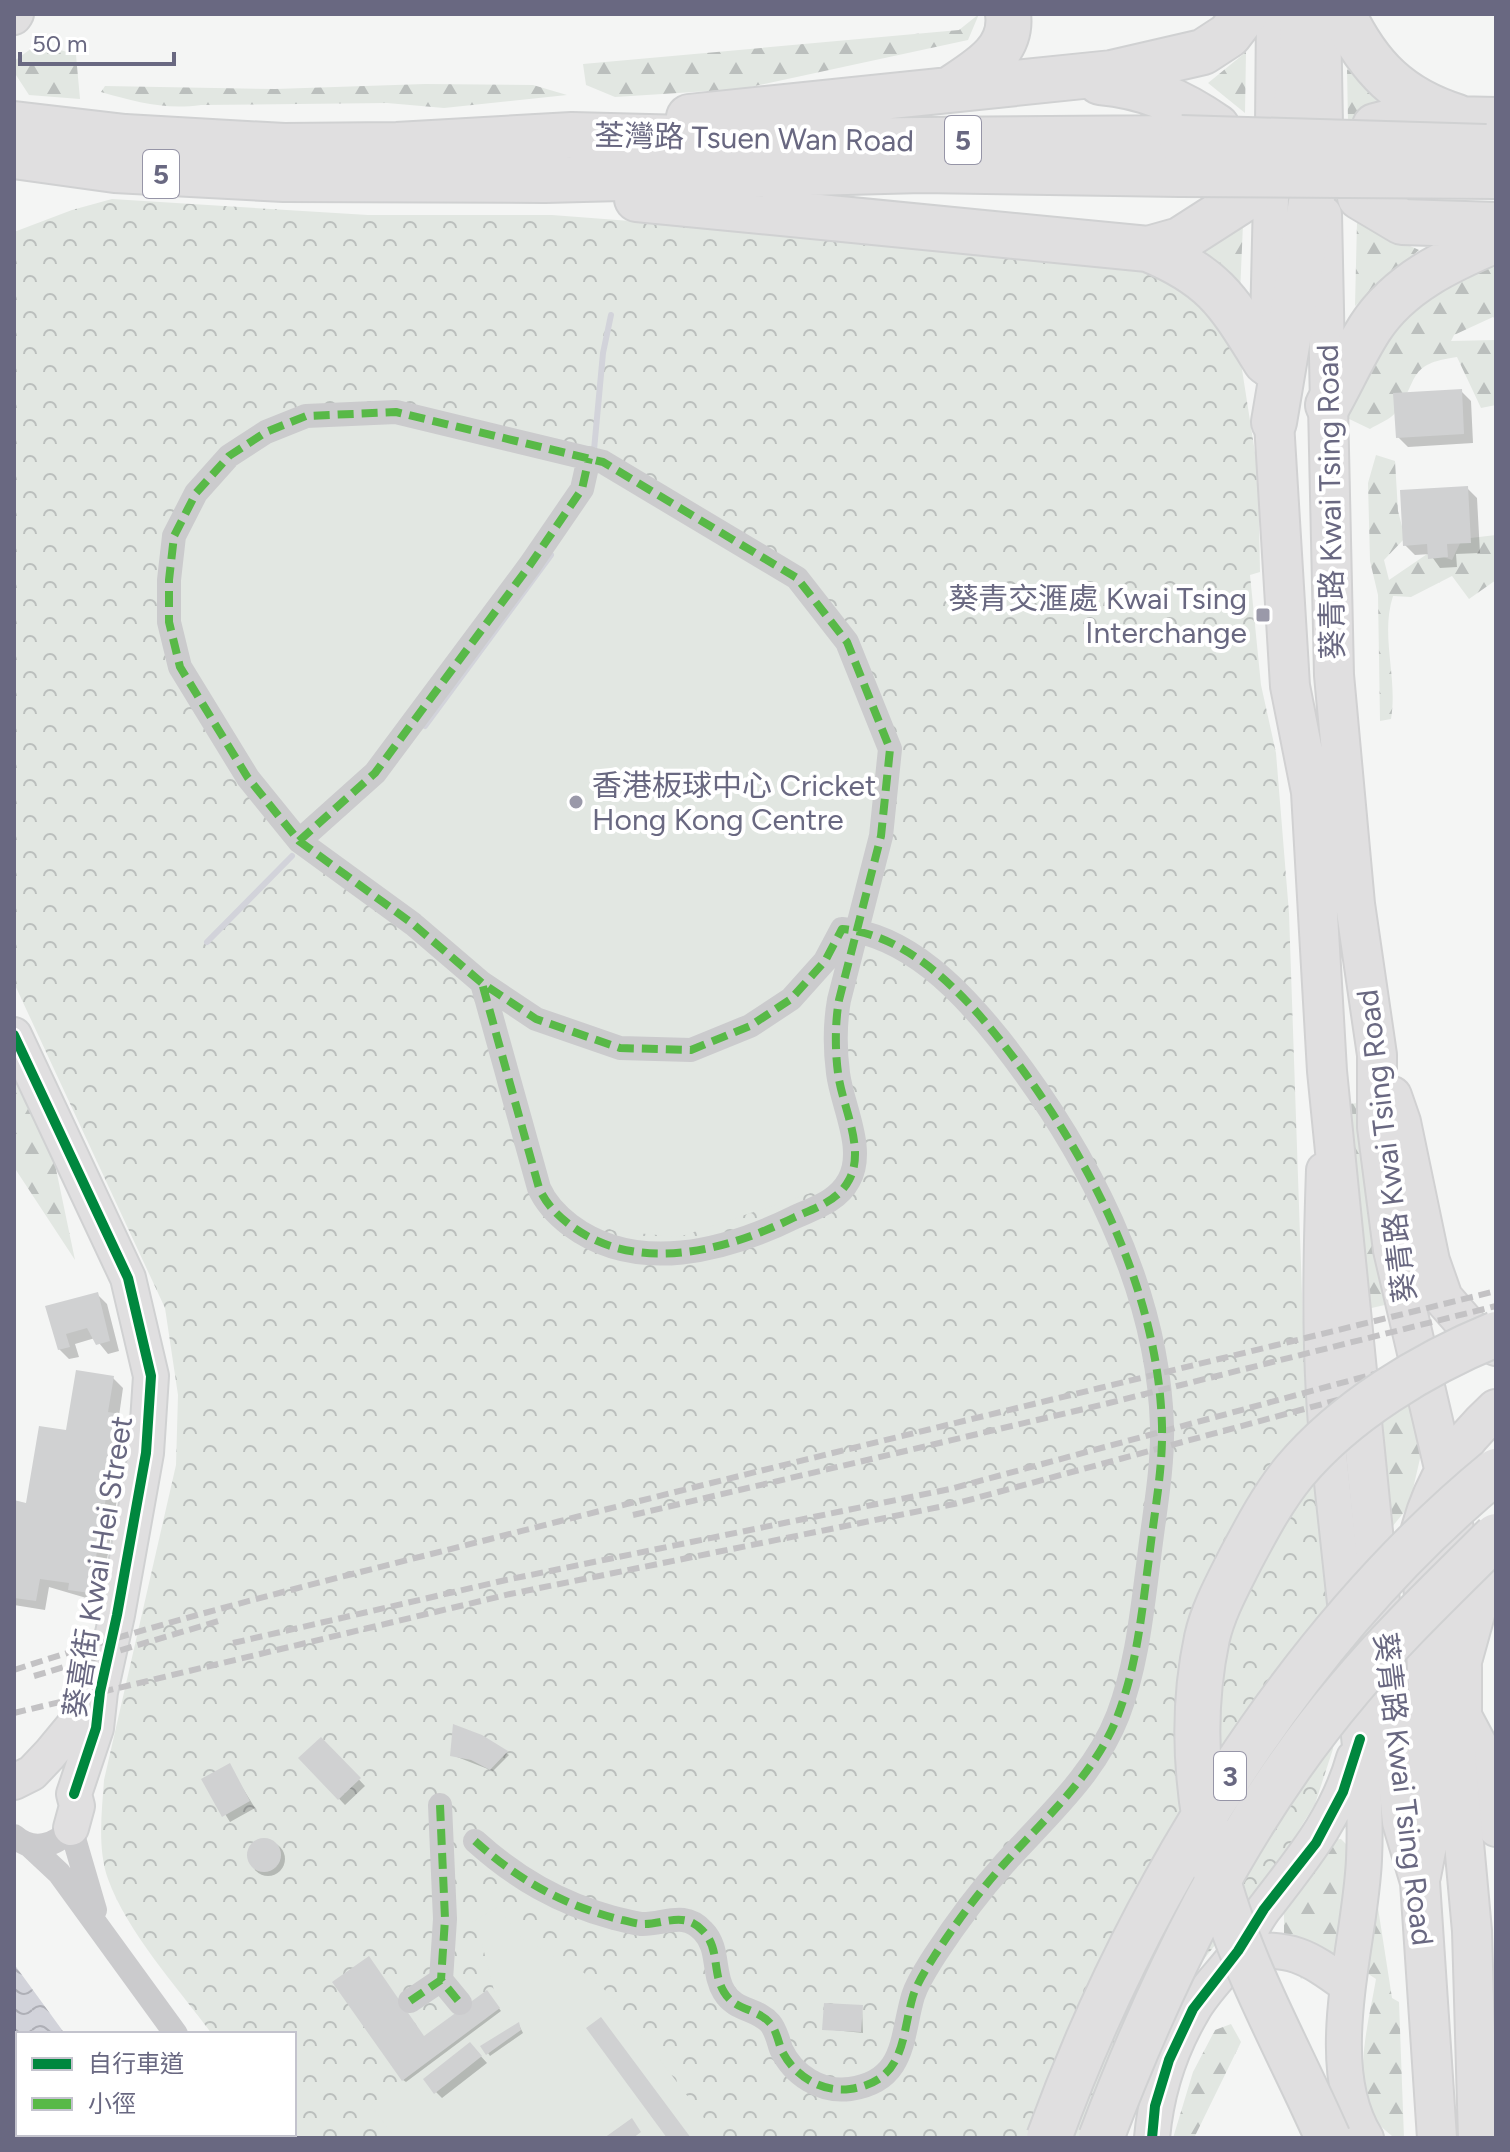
<svg xmlns="http://www.w3.org/2000/svg" width="1510" height="2152" viewBox="0 0 1510 2152" font-family="Figtree,'Noto Sans TC',sans-serif">
  <defs>
    <pattern id="forest-firs" width="22" height="20" patternUnits="userSpaceOnUse" patternTransform="scale(2)"><rect width="22" height="20" fill="#e2e7e2"/><path d="M5 1l3.5 6h-7zM16 11l3.5 6h-7z" fill="#bbbfbd"/></pattern>
    <pattern id="park-crowns" width="20" height="18" patternUnits="userSpaceOnUse" patternTransform="scale(2)"><rect width="20" height="18" fill="#e2e7e2"/><path d="M2 6a3 3 0 1 1 6 0M12 15a3 3 0 1 1 6 0" fill="none" stroke="#bbbfbd"/></pattern>
    <pattern id="water-waves" width="16" height="10" patternUnits="userSpaceOnUse" patternTransform="scale(2)"><rect width="16" height="10" fill="#d2d3da"/><path d="M0 5q4-4 8 0t8 0" fill="none" stroke="#aeafb6"/></pattern>
  </defs>
  <rect width="100%" height="100%" fill="#f4f5f4"/>
  <path fill="url(#forest-firs)" d="M979,14L968,40L741,89L615,97L586,85L583,64L959,30Z
    M39,43L76,55L80,99L29,95L14,72V61Z
    M1246,52L1245,113L1208,83Z
    M1347,69L1390,101L1348,122Z
    M425,84L533,85L567,95L444,108L387,103L201,105C165,110 136,102 101,92L105,86L275,89Z
    M1357,222L1419,250L1355,306Z
    M1243,224L1240,294L1196,255Z
    M1496,259V320L1493,317L1454,335L1451,341L1496,340V405L1481,408L1457,357C1406,364 1420,379 1396,412C1391,419 1378,424 1370,429L1343,416L1404,300Z
    M1376,455L1395,461L1398,511L1405,538L1384,560L1389,580L1430,552L1452,560L1462,539L1496,535V580L1469,599L1452,576L1411,597L1393,596C1380,636 1398,677 1391,719L1380,721L1378,595L1370,561L1368,483Z
    M14,1070L52,1150L75,1260L14,1167Z
    M1358,1103L1389,1304L1363,1310L1348,1104Z
    M1404,1386L1422,1450L1409,1506L1392,1527L1377,1408Z
    M1341,1839L1355,1853L1347,1907L1378,1908L1392,1998L1399,2002L1404,2138H1394C1387,2131 1376,2124 1372,2115C1353,2075 1369,2021 1376,1979L1335,1952L1301,1979L1284,1939V1881L1307,1841Z
    M1231,2024L1241,2042L1194,2138H1173L1193,2072L1215,2030Z"/>
  <path fill="url(#park-crowns)" d="M112,199L368,215H552L1115,258L1189,279L1241,363L1258,472L1260,572L1250,575L1261,685L1276,753L1289,913L1305,1382L1338,1702L1333,1749L1315,1804L1275,1869L1197,1968L1132,2109L1127,2138H287L284,2134H294V2034H212C178,1988 127,1932 108,1879C97,1848 102,1811 104,1780L176,1465L178,1395L165,1308L14,983V232L72,210Z"/>
  <path fill="#e2e7e2" d="M395,421L599,471L791,586L839,647L880,750L872,835L840,1012L853,1123L870,1173L679,1237L615,1231L575,1216L541,1174L490,978L305,834L249,769L185,657L174,606L183,536L201,495L237,456L273,436L314,428Z
    M497,1907L523,1939L584,1973L612,1996L719,2138H395L371,2105L410,2070L498,2006L481,1940L472,1922Z"/>
  <path fill="url(#water-waves)" d="M14,1964L65,2034H18V2134H137L140,2138H14Z"/>
  <path fill="#0003" d="M1461,391L1471,401L1473,443L1408,447L1398,437Z
    M1467,488L1477,498L1480,553L1456,554L1457,567L1440,568L1430,554L1415,555L1405,545Z
    M97,1294L107,1304L119,1351L108,1354L95,1338L75,1344L79,1357L69,1359L59,1349L48,1307Z
    M113,1378L123,1388L119,1416L129,1426L100,1602L49,1587L45,1610L14,1605V1502L28,1505L68,1433Z
    M481,1737L509,1755L493,1771L452,1755Z
    M321,1739L365,1786L345,1805L301,1758Z
    M229,1766L255,1808L230,1822L204,1780Z
    M251 1859a17 17 0 1 1 34 0a17 17 0 1 1-34 0Z
    M489,1995L501,2011L406,2082L403,2080L424,2039Z
    M862,2007L863,2033L824,2029Z
    M519,2025L523,2033L490,2056L488,2053Z
    M470,2044L487,2063L442,2098L436,2092Z"/>
  <g fill="none" stroke-linecap="round" stroke-linejoin="round">
    <path stroke="#d2d3da" stroke-width="6" d="M594,450L603,353L611,315
      M425,726L551,555
      M207,942L292,856"/>
  </g>
  <path fill="#d0d1d2" d="M1462,389L1464,434L1396,438L1393,393Z
    M1468,486L1471,543L1447,544L1448,557L1428,559L1427,544L1403,546L1400,490Z
    M98,1292L110,1341L96,1345L87,1328L66,1334L70,1347L58,1350L45,1306Z
    M76,1370L114,1376L108,1412L120,1414L90,1593L68,1590L69,1583L40,1579L36,1601L14,1598V1500L26,1503L39,1426L66,1430Z
    M453,1724L482,1735L508,1751L490,1770L471,1760L450,1756Z
    M321,1737L361,1778L338,1800L298,1758Z
    M230,1763L250,1801L222,1817L201,1779Z
    M247 1855a17 17 0 1 1 34 0a17 17 0 1 1-34 0Z
    M369,1956L424,2036L487,1990L500,2008L402,2081L332,1982Z
    M824,2003L863,2005L861,2032L822,2030Z
    M601,2017L691,2138H667L586,2028Z
    M519,2022L521,2030L486,2055L480,2046Z
    M470,2042L482,2056L434,2094L423,2079Z
    M632,2118L641,2132L633,2138H604Z"/>
  <g fill="none" stroke-linecap="round" stroke-linejoin="round">
    <g stroke="#d0d1d2" stroke-width="38">
      <path id="secondary" d="M1323,14L1325,126
        M14,17L16,14
        M1273,126L1274,14
        M1324,214L1328,405
        M1267,369L1271,198
        M14,1035L128,1278L151,1376L146,1453L117,1615L100,1692L96,1728L74,1794L77,1806L71,1828
        M1324,1170C1321,1258 1319,1348 1327,1436C1335,1517 1344,1597 1353,1677C1359,1737 1367,1798 1364,1859C1361,1942 1319,2063 1366,2138
        M1465,1658L1496,1546
        M1462,1712L1487,1759L1496,1829
        M14,1782L32,1773L50,1754L98,1696
        M1238,1951C1293,1948 1304,1954 1348,1986
        M1152,2138C1156,2093 1170,2049 1193,2010C1205,1989 1224,1972 1238,1952C1248,1937 1255,1919 1267,1905C1303,1858 1338,1816 1354,1758"/>
    </g>
    <g stroke="#d1d1d2" stroke-width="42">
      <path id="primary" d="M1328,405L1334,675L1355,904L1377,1055V1127L1393,1250L1444,1468L1454,1530L1462,1668V1712L1456,1755L1472,1931L1478,2138
        M1274,422L1290,686L1311,792L1327,1071L1402,1822L1420,1882L1437,2138
        M1392,1096L1401,1122L1430,1261L1443,1298L1471,1330L1496,1346
        M1421,1876L1433,1815L1421,1529C1434,1480 1459,1443 1496,1409"/>
    </g>
    <g stroke="#d0d1d2" stroke-width="48">
      <path id="highway" d="M1343,14C1369,68 1400,99 1457,117
        M1100,82C1145,86 1180,101 1217,127
        M952,88C979,70 1013,51 1008,14
        M689,117L1112,73L1203,52L1229,35L1245,14
        M14,124L125,137L284,146L397,145L572,135L799,141L1181,138
        M1293,126L1302,57L1303,14
        M1375,126L1406,118L1496,120
        M14,156L115,170L284,179L545,180L922,170L1180,174
        M1360,197L1402,222L1496,225
        M637,199L1148,249C1216,277 1229,303 1266,362
        M1148,249L1180,240L1247,197
        M1328,405C1342,380 1354,353 1370,328C1399,283 1449,260 1496,240
        M1274,422L1312,197"/>
    </g>
    <path stroke="#cbcbcd" stroke-width="24" d="M299,841L375,773L530,565L582,489L589,458
      M440,1805L445,1919L441,1980
      M71,1828L95,1910
      M14,1836C33,1853 56,1846 71,1828
      M475,1841C516,1878 559,1903 614,1918C623,1920 632,1923 641,1924C664,1925 684,1910 703,1931C720,1948 712,1973 724,1992C735,2011 757,2008 770,2023C776,2030 778,2040 781,2049C793,2075 821,2093 850,2089C906,2081 901,2037 913,1996C918,1981 927,1968 935,1955C956,1923 978,1893 1004,1864C1045,1818 1095,1775 1118,1715C1137,1665 1142,1611 1149,1558C1154,1514 1163,1470 1162,1426C1158,1286 1085,1148 1000,1040C961,991 908,935 842,929L825,961L791,999L750,1026L691,1050L620,1048L536,1019L482,983L413,924L299,841L248,778L180,667L169,622V580L174,536L196,493L229,456L266,432L306,416L396,412L603,462L797,578L847,642L890,749L881,836L839,1000C835,1023 835,1050 838,1073C842,1106 866,1149 849,1180C838,1201 815,1208 795,1217C726,1251 637,1275 570,1225C557,1215 546,1204 539,1188L482,983
      M29,1845L59,1873L176,2034
      M410,2001L441,1980L460,2003
      M248,2134L251,2138"/>
    <use href="#secondary" stroke="#e0dfe0" stroke-width="34"/>
    <use href="#primary" stroke="#e0dfe0" stroke-width="38"/>
    <use href="#highway" stroke="#e0dfe0" stroke-width="44"/>
    <path stroke="#c3c2c4" stroke-width="6" stroke-dasharray="12 6" stroke-linecap="butt" d="M633,1515L1101,1405L1496,1306
      M233,1643L506,1580L950,1489L1496,1341
      M14,1670C184,1614 359,1573 533,1528C853,1446 1175,1371 1496,1291
      M34,1676L222,1620
      M14,1713L510,1594L954,1504L1496,1357"/>
    <g stroke="#d0d1d2" stroke-width="48" stroke-linecap="butt">
      <path id="highway-bridge" d="M1181,138L1486,147
        M1180,174L1496,176
        M1049,2138C1138,1894 1293,1638 1496,1471
        M1101,2138C1162,1978 1237,1821 1349,1689C1394,1635 1446,1586 1496,1536
        M1328,2138C1289,2049 1237,1960 1214,1865C1196,1790 1191,1713 1207,1638C1213,1611 1228,1584 1240,1560C1256,1530 1272,1499 1294,1472C1345,1411 1423,1364 1496,1334"/>
    </g>
    <use href="#highway-bridge" stroke="#e0dfe0" stroke-width="44"/>
    <path stroke="#58b947" stroke-width="8" stroke-dasharray="16 8" stroke-linecap="butt" d="M299,841L375,773L530,565L582,489L589,458
      M440,1805L445,1919L441,1980
      M475,1841C516,1878 559,1903 614,1918C623,1920 632,1923 641,1924C664,1925 684,1910 703,1931C720,1948 712,1973 724,1992C735,2011 757,2008 770,2023C776,2030 778,2040 781,2049C793,2075 821,2093 850,2089C906,2081 901,2037 913,1996C918,1981 927,1968 935,1955C956,1923 978,1893 1004,1864C1045,1818 1095,1775 1118,1715C1137,1665 1142,1611 1149,1558C1154,1514 1163,1470 1162,1426C1158,1286 1085,1148 1000,1040C961,991 908,935 842,929L825,961L791,999L750,1026L691,1050L620,1048L536,1019L482,983L413,924L299,841L248,778L180,667L169,622V580L174,536L196,493L229,456L266,432L306,416L396,412L603,462L797,578L847,642L890,749L881,836L839,1000C835,1023 835,1050 838,1073C842,1106 866,1149 849,1180C838,1201 815,1208 795,1217C726,1251 637,1275 570,1225C557,1215 546,1204 539,1188L482,983
      M410,2001L441,1980L460,2003"/>
    <g stroke="#fff" stroke-width="15">
      <path id="cycleway" d="M14,1035L128,1278L151,1376L146,1453L117,1615L100,1692L96,1728L74,1794
        M1152,2138L1155,2106L1169,2060L1193,2009L1238,1951L1264,1909L1316,1843L1343,1792L1360,1739"/>
    </g>
    <use href="#cycleway" stroke="#00873e" stroke-width="10"/>
  </g>
  <g fill="#9a99a9" stroke="#fff" stroke-width="3">
    <rect x="1255" y="607" width="16" height="16" rx="4"/>
    <circle cx="576" cy="802" r="8"/>
  </g>
  <g text-anchor="middle" dominant-baseline="central" stroke-width="8" stroke-linejoin="round" paint-order="stroke">
    <g fill="#fff" stroke="#9695a7" stroke-width="2">
      <rect x="945" y="116" width="36" height="48" rx="6"/>
      <rect x="143" y="150" width="36" height="48" rx="6"/>
      <rect x="1214" y="1752" width="32" height="48" rx="6"/>
    </g>
    <g font-size="28" font-weight="bold" fill="#696881">
      <text x="963" y="140">5</text>
      <text x="161" y="174">5</text>
      <text x="1230" y="1776">3</text>
    </g>
    <g font-size="30" fill="#696881" stroke="#fff">
      <text transform="translate(754 138) rotate(1)">荃灣路 Tsuen Wan Road</text>
      <text transform="translate(1330 502) rotate(-91)">葵青路 Kwai Tsing Road</text>
      <text transform="translate(1386 1146) rotate(-97)">葵青路 Kwai Tsing Road</text>
      <text transform="translate(98 1567) rotate(-81)">葵喜街 Kwai Hei Street</text>
      <text transform="translate(1404 1789) rotate(83)">葵青路 Kwai Tsing Road</text>
    </g>
    <g font-size="30" fill="#696881" stroke="#fff" text-anchor="end">
      <text x="1247" y="598">葵青交滙處 Kwai Tsing<tspan x="1247" dy="34">Interchange</tspan></text>
      <text x="592" y="785" text-anchor="start">香港板球中心 Cricket<tspan x="592" dy="34">Hong Kong Centre</tspan></text>
    </g>
  </g>
  <rect width="1510" height="2152" fill="none" stroke="#696881" stroke-width="32"/>
  <rect x="16" y="2032" width="280" height="104" fill="#ffffff" stroke="#c3c3cd" stroke-width="2"/>
  <rect x="32" y="2058" width="40" height="12" fill="#00873e" stroke="#c3c3cd" stroke-width="2"/>
  <text x="88" y="2072" font-size="24" fill="#696881">自行車道</text>
  <rect x="32" y="2098" width="40" height="12" fill="#58b947" stroke="#c3c3cd" stroke-width="2"/>
  <text x="88" y="2112" font-size="24" fill="#696881">小徑</text>
  <path d="M20 52v12h154v-12" fill="none" stroke="#696881" stroke-width="4"/>
  <text x="32" y="52" font-size="24" fill="#696881" stroke="#ffffff" stroke-width="6" paint-order="stroke">50 m</text>
</svg>
